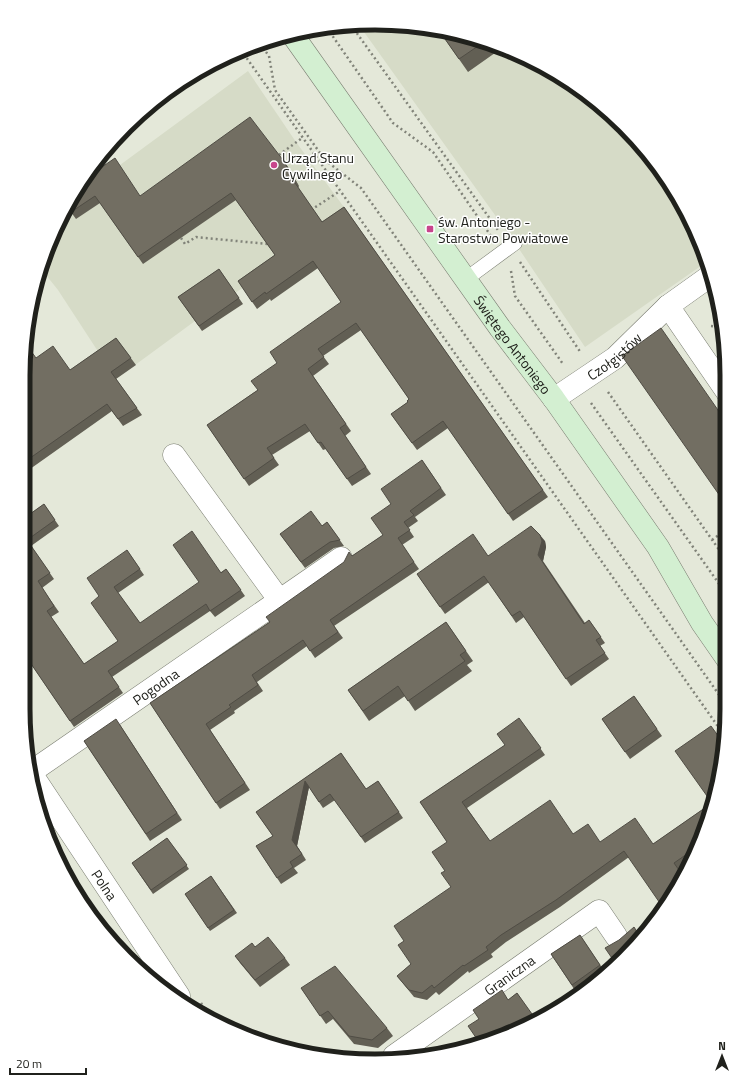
<svg xmlns="http://www.w3.org/2000/svg" width="750" height="1084" viewBox="0 0 750 1084" font-family="'Titillium Web',sans-serif">
  <rect width="100%" height="100%" fill="#e4e8d9"/>
  <path fill="#d6dbc7" d="M375,23L444,30L510,50L571,82L624,126L691,219L705,263L585,347L515,243L359,25Z
    M248,71L296,142L349,214L195,321L116,379L58,290L42,270L59,219L77,194L120,165Z"/>
  <g fill="none" stroke-linecap="round" stroke-linejoin="round">
    <g stroke="#797c70" stroke-width="15">
      <path id="lane" d="M466,279L515,243"/>
    </g>
    <g stroke="#797c70" stroke-width="23">
      <g id="street">
        <path d="M668,306L727,392"/>
        <path id="s1" d="M554,399L615,358L668,306L710,276"/>
        <path d="M174,455L280,601"/>
        <path id="s2" d="M31,772L341,558"/>
        <path id="s3" d="M31,773L179,996"/>
        <path id="s4" d="M394,1056L599,911L616,936"/>
      </g>
    </g>
    <g stroke="#797c70" stroke-width="23">
      <g id="secondary">
        <path id="s5" d="M292,34L500,328L554,399L658,547L702,623L727,659"/>
      </g>
    </g>
    <path stroke="#818379" stroke-width="2.5" stroke-dasharray="2 3" stroke-linecap="butt" d="M351,25L498,230
      M327,28L393,123L433,152L491,236
      M260,44L269,56L275,90L325,160L361,188L727,706
      M241,50L724,735
      M279,155L302,138
      M311,210L340,191
      M181,238L185,244L196,237L267,244L269,243
      M520,262L581,353
      M511,271L515,296L563,364
      M711,326L722,327
      M608,392L727,561
      M591,403L727,595
      M712,540L727,529
      M201,1003L209,1015"/>
    <use href="#lane" stroke="#fff" stroke-width="14"/>
    <use href="#street" stroke="#fff" stroke-width="22"/>
    <use href="#secondary" stroke="#d3efd1" stroke-width="22"/>
  </g>
  <path fill="#625f54" d="M438,29L444,30L502,48L468,72Z
    M538,65L546,69L543,71Z
    M190,76L164,95L180,82Z
    M283,160L299,186L298,188L322,222L344,207L548,497L513,521L448,428L417,450L391,414L408,402L409,399L361,330L323,356L329,364L313,376L351,431L345,436L371,474L352,486L326,449L323,450L310,431L272,455L279,465L249,486L207,425L258,390L277,363L341,302L318,268L271,301L270,299L257,309L238,281L275,255L236,200L143,264L100,203L76,219L68,208L92,174L141,196Z
    M219,269L243,304L202,331L178,297Z
    M116,338L136,365L116,379L142,415L123,426L112,411L23,474V433L31,428L36,358L70,370Z
    M422,460L446,495L415,517L418,521L408,528L414,537L402,545L419,569L334,626L343,638L315,658L307,646L257,682L263,691L234,711L235,713L210,730L250,790L220,809L150,703L270,622L352,556L383,535L391,504Z
    M44,504L59,526L31,546L54,579L42,588L59,612L51,617L84,664L118,641L99,596L127,550L144,575L118,593L140,623L226,569L245,596L215,617L210,611L112,677L123,693L74,727L23,652V519Z
    M327,522L344,546L334,548L305,568L280,534L322,526Z
    M545,541L546,547L543,561L585,623L589,620L605,643L600,646L609,659L571,686L524,617L516,623L489,582L445,614L417,574Z
    M446,622L473,661L467,665L472,671L415,711L405,696L369,721L348,690Z
    M634,696L662,736L630,759L602,719Z
    M519,718L545,755L467,808L490,841L573,834L600,842L653,844L712,803L720,778L700,844L691,861L679,869L629,857L560,907L506,942L491,954L493,957L469,973L468,971L439,995L436,992L427,1000L414,997L397,976L411,964L451,887L445,871L447,842L420,802L505,745Z
    M120,725L182,820L150,841L84,741Z
    M341,753L366,789L378,781L403,818L365,843L335,800L323,808L309,787L297,846L306,860L294,868L298,873L281,884L256,846L273,836L256,812Z
    M167,838L189,869L153,894L132,863Z
    M211,876L237,913L210,931L185,894Z
    M580,935L605,972L576,992L551,954Z
    M255,947L285,958L290,965L260,987L240,963L235,956Z
    M301,988L387,1028L393,1036L378,1048L354,1044L333,1019L326,1024Z
    M517,993L536,1021L531,1025L479,1042L508,1000Z"/>
  <path fill="#504d45" d="M283,160L288,167L299,186L294,179Z
    M540,535L545,541L546,547L543,561L538,555Z
    M305,781L309,787L297,846L306,860L292,840Z"/>
  <path fill="#726e62" stroke="#504d45" d="M438,29L444,30L484,42L459,59Z
    M250,117L283,160L294,179L293,180L322,222L344,207L543,490L508,514L443,421L412,443L391,414L408,402L407,401L409,399L356,323L318,349L324,357L308,369L346,424L340,428L366,467L347,479L321,442L318,443L305,424L267,448L274,458L244,479L207,425L258,390L251,381L277,363L270,352L341,302L313,261L266,294L265,292L252,302L238,281L275,255L231,193L138,257L95,196L71,212L68,208L92,174L115,158L140,196Z
    M219,269L239,298L199,326L178,297Z
    M661,328L727,423V506L622,356Z
    M116,338L131,358L111,372L137,408L118,419L107,404L23,463V433L31,428L23,417V375L26,344L36,358L53,346L70,370Z
    M422,460L441,488L410,511L414,515L404,522L410,530L398,538L414,562L330,620L338,632L310,651L303,640L252,675L258,685L229,705L231,707L206,724L245,783L216,803L150,703L270,622L266,617L344,562L349,552L352,556L383,535L371,518L391,504L381,489Z
    M44,504L55,520L27,540L50,573L38,581L54,606L47,611L84,664L118,641L91,603L99,596L87,578L127,550L140,569L114,587L140,623L199,582L173,545L192,531L221,573L226,569L241,590L210,611L206,604L108,671L119,687L70,721L23,652V519Z
    M311,511L322,526L327,522L340,540L330,542L301,562L280,534Z
    M531,526L540,535L542,541L538,555L584,624L589,620L601,637L596,640L605,653L566,679L520,611L512,616L484,576L440,607L417,574L473,534L488,556Z
    M446,622L466,651L460,655L465,661L408,701L398,686L363,711L348,690Z
    M634,696L657,729L625,752L602,719Z
    M519,718L541,748L462,802L490,841L550,800L573,834L588,824L600,842L635,818L653,844L712,803L675,751L711,726L724,744L720,778L700,844V845L674,863L683,876L668,905L664,909L624,851L556,900L501,935L486,947L488,950L464,966L463,965L434,988L432,985L422,993L409,990L397,976L411,964L398,945L404,941L394,926L451,887L441,873L445,871L432,852L447,842L420,802L505,745L497,734Z
    M116,719L177,813L146,834L84,741Z
    M341,753L366,789L378,781L399,812L361,837L330,794L319,802L305,781L292,840L302,854L290,862L293,867L277,878L256,846L273,836L256,812Z
    M167,838L187,865L151,890L132,863Z
    M211,876L234,910L208,928L185,894Z
    M634,927L641,938L624,958L616,964L605,948L619,940Z
    M580,935L600,965L572,985L551,954Z
    M268,937L285,958L255,980L235,956L252,943L255,947Z
    M335,966L387,1028L372,1040L349,1036L328,1011L320,1016L301,988Z
    M502,990L508,1000L517,993L532,1014L504,1034L479,1042L468,1026L479,1019L473,1010Z"/>
  <g fill="#c8458c" stroke="#fff" stroke-width="1.5">
    <circle cx="274" cy="165" r="4"/>
    <rect x="426" y="225" width="8" height="8" rx="2"/>
  </g>
  <g text-anchor="middle" dominant-baseline="central" stroke-width="3" stroke-linejoin="round" paint-order="stroke">
    <g font-size="14" fill="#20211c" stroke="#fff" text-anchor="start">
      <text x="282" y="157">Urząd Stanu<tspan x="282" dy="16">Cywilnego</tspan></text>
      <text x="438" y="221">św. Antoniego -<tspan x="438" dy="16">Starostwo Powiatowe</tspan></text>
    </g>
    <g font-size="14" fill="#20211c" stroke="#fff">
      <text stroke="none"><textPath href="#s5" startOffset="381">Świętego Antoniego</textPath></text>
      <text stroke="none"><textPath href="#s1" startOffset="74">Czołgistów</textPath></text>
      <text stroke="none"><textPath href="#s2" startOffset="151">Pogodna</textPath></text>
      <text stroke="none"><textPath href="#s3" startOffset="134">Polna</textPath></text>
      <text stroke="none"><textPath href="#s4" startOffset="141">Graniczna</textPath></text>
    </g>
  </g>
  <path d="M0 0H750V1084H0ZM375 30H375A345 345 0 0 1 720 375V709A345 345 0 0 1 375 1054H375A345 345 0 0 1 30 709V375A345 345 0 0 1 375 30Z" fill="#fff" fill-rule="evenodd"/>
  <path fill="none" stroke="#20211c" stroke-width="5" d="M375 30H375A345 345 0 0 1 720 375V709A345 345 0 0 1 375 1054H375A345 345 0 0 1 30 709V375A345 345 0 0 1 375 30Z"/>
  <g transform="translate(722 1056)" stroke="#ffffff" stroke-width="3" paint-order="stroke">
  <path d="M0-3L7 15L0 10L-7 15Z" fill="#20211c"/>
  <text y="-6" font-size="11" font-weight="bold" text-anchor="middle" fill="#20211c">N</text>
  </g>
  <path d="M10 1068v6h76v-6" fill="none" stroke="#20211c" stroke-width="2"/>
  <text x="16" y="1068" font-size="12" fill="#20211c" stroke="#ffffff" stroke-width="3" paint-order="stroke">20 m</text>
</svg>
